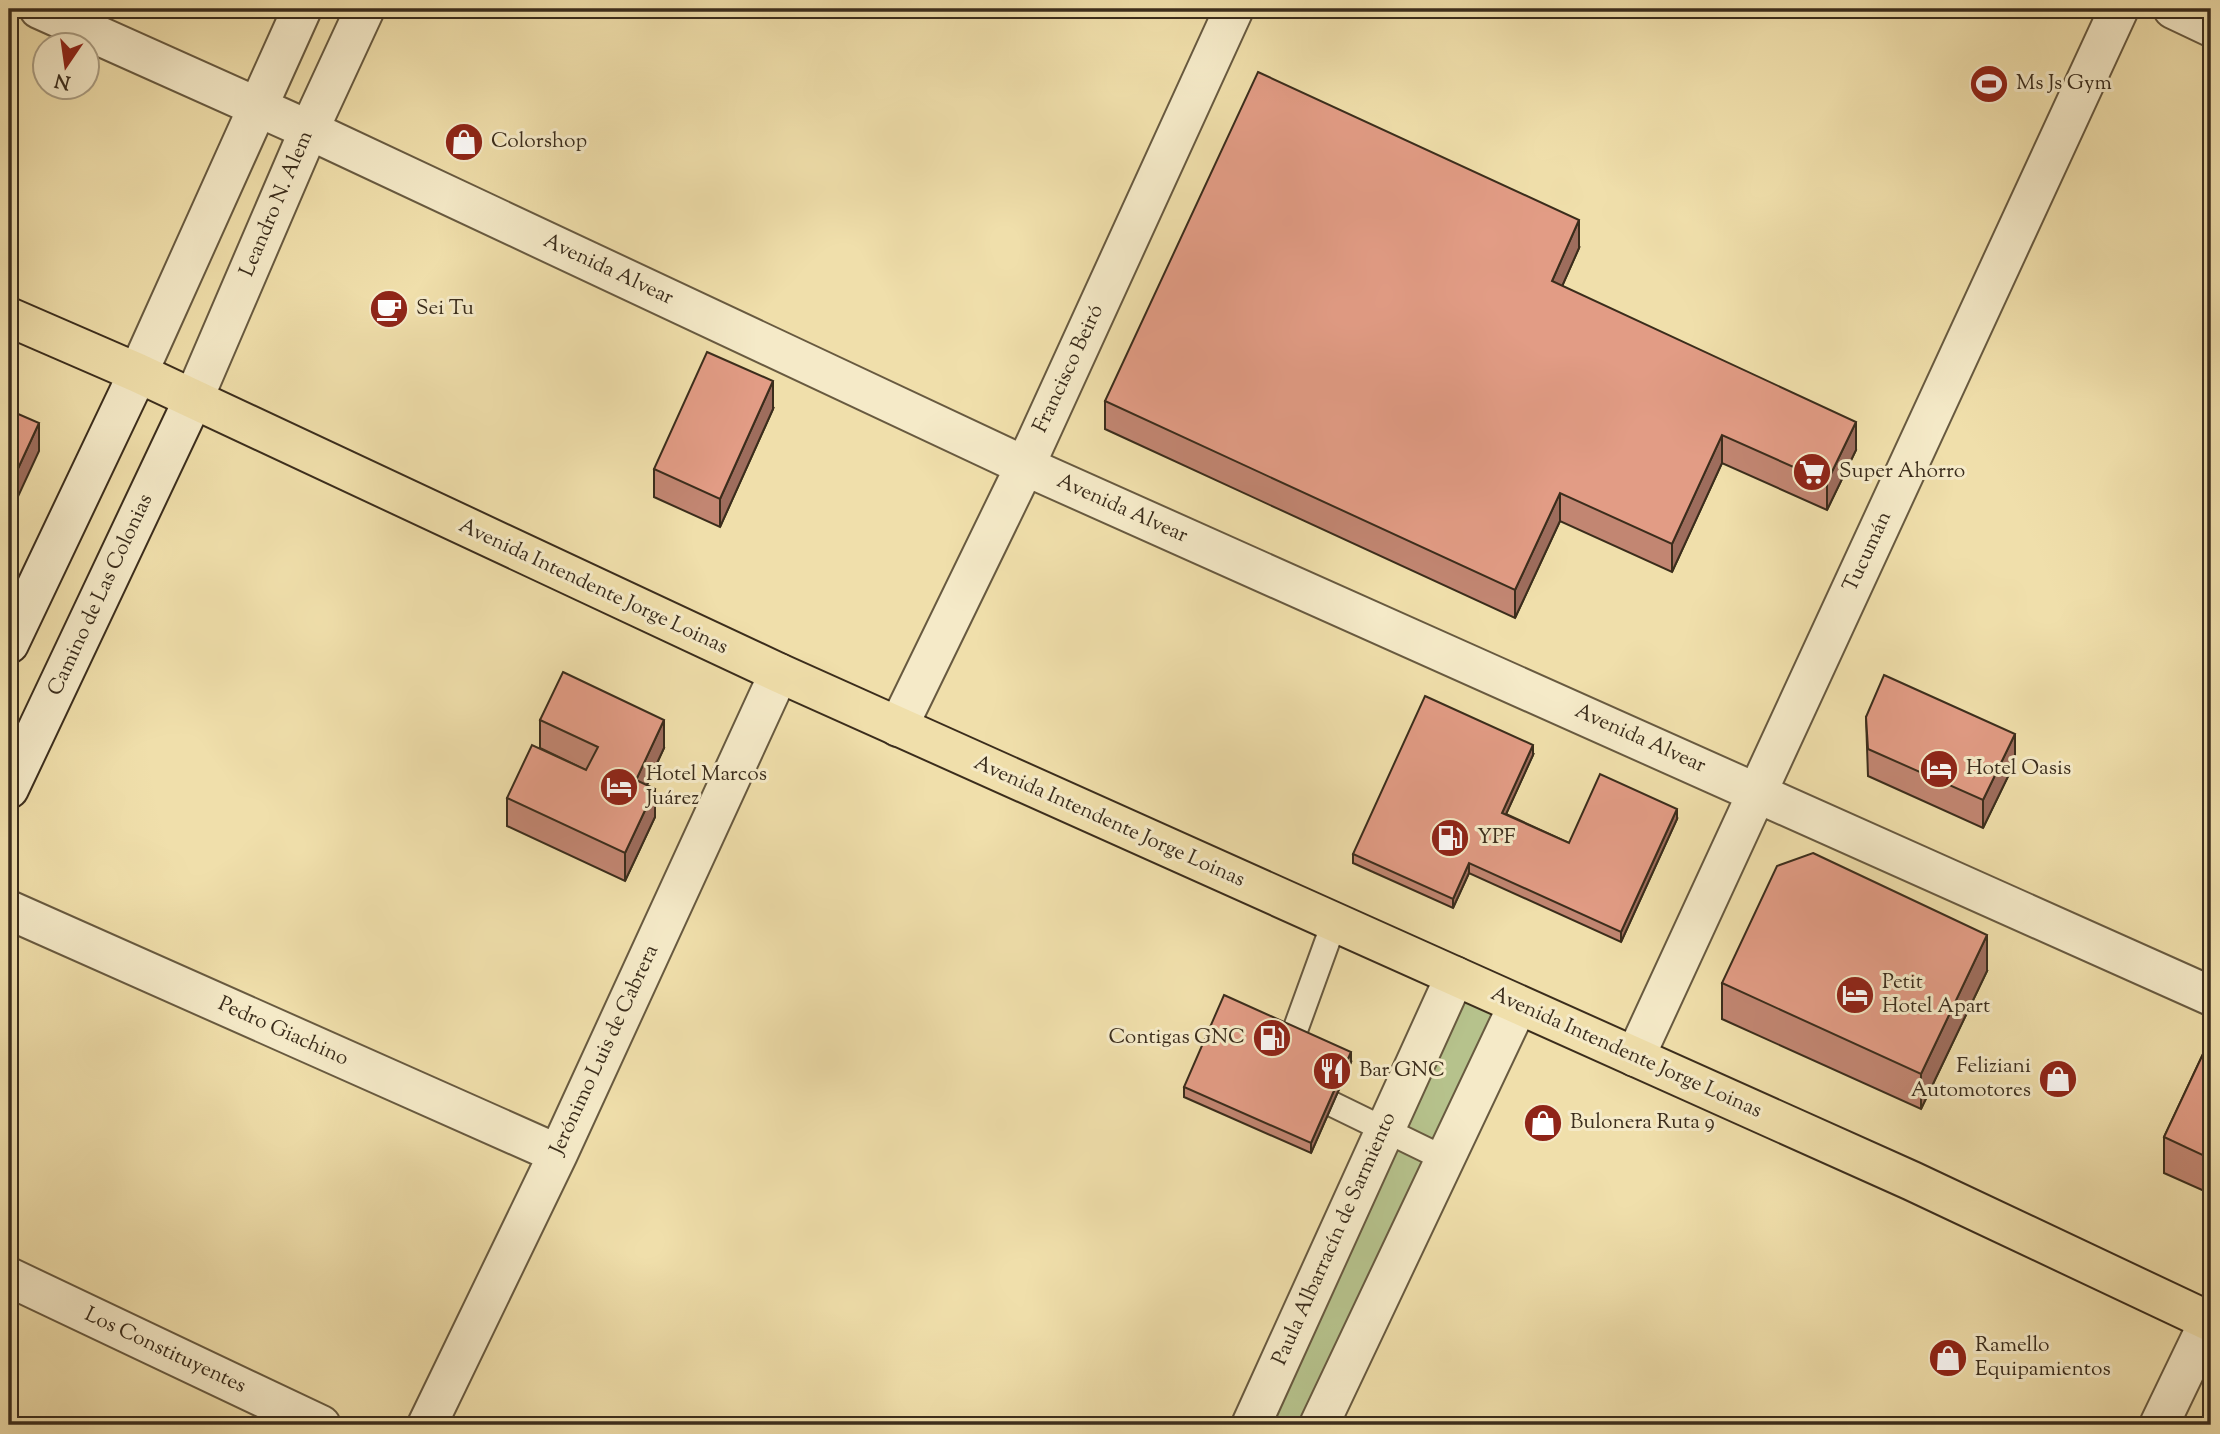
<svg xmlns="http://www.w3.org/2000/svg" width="2220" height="1434" viewBox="0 0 2220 1434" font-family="'Sorts Mill Goudy',serif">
  <rect width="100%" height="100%" fill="#f0dfab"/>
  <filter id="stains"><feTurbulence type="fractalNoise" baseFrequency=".00286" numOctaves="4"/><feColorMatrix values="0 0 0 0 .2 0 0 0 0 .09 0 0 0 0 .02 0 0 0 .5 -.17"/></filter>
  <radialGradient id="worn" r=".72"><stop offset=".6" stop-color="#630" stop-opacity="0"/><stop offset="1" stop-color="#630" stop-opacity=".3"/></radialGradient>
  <path fill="#b6c28c" stroke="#787854" stroke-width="2" d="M1455,976L1518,1005L1319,1425H1251Z"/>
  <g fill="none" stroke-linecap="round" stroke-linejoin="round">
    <g stroke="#685a40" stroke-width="28">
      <path id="service" d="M1293,1036L1334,923
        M1332,1104L1445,1159"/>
    </g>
    <g stroke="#685a40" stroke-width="42">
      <path id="minor" d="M39,9L309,130L1025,466L2211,996
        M2173,9L2211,27
        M898,727L1025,466L1234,9
        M9,910L558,1154
        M1635,1057L2119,9
        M9,1277L321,1425
        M427,1425L558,1154L779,673
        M1251,1425L1455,976
        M1319,1425L1518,1005
        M2159,1425L2209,1321"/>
    </g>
    <g stroke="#685a40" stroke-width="42">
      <path id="tertiary" d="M138,373L302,9
        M193,400L309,130L365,9"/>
    </g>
    <g stroke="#3b2d1c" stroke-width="42">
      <path id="secondary" d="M9,644L138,373
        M9,789L193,400"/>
    </g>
    <g stroke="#3b2d1c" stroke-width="42">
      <path id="primary" d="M9,317L138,373L779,673L1912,1181L2211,1322"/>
    </g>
    <use href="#service" stroke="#f5eac8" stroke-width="24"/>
    <use href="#minor" stroke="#f5eac8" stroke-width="38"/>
    <use href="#tertiary" stroke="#f5eac8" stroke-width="38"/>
    <use href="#secondary" stroke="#f5eac8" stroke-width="38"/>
    <use href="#primary" stroke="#f0dfab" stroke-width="38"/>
  </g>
  <path fill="#c28672" stroke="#3b2d1c" stroke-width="2" d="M1579,248L1562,286L1856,450L1827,510L1722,463L1672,572L1560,521L1515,618L1105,429V401Z
    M773,409L720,527L654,497V469Z
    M1866,717L2015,762L1983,828L1868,776Z
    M540,720L664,748L647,785L655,817L625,881L507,826V798L586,770L540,748Z
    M1533,755L1506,814L1569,843L1677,819L1621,942L1469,873L1453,908L1353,863V854Z
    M1987,971L1921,1109L1722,1019V983Z
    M2211,1037V1194L2164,1173V1137Z
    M1351,1062L1311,1153L1184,1097V1087Z"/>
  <path fill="#9e6d5d" stroke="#3b2d1c" stroke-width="2" d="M1579,220V248L1552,309V281Z
    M773,381V409L720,527V499Z
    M1856,422V450L1827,510V482Z
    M39,423V451L9,516V488Z
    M1722,435V463L1672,572V544Z
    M1560,493V521L1515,618V590Z
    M664,720V748L636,808V780Z
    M2015,734V762L1983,828V800Z
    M1533,745V755L1502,823V813Z
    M655,789V817L625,881V853Z
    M1677,809V819L1621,942V932Z
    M1469,863V873L1453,908V899Z
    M1987,935V971L1921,1109V1074Z
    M1351,1052V1062L1311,1153V1143Z"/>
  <path fill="#e29c85" stroke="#3b2d1c" stroke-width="2" d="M1258,72L1579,220L1552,281L1856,422L1827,482L1722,435L1672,544L1560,493L1515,590L1105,401Z
    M707,352L773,381L720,499L654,469Z
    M9,410L39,423L9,488Z
    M563,672L664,720L636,780L655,789L625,853L507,798L532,745L586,770L598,747L540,720Z
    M1884,675L2015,734L1983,800L1868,749L1866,717Z
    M1425,696L1533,745L1502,813L1569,843L1600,774L1677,809L1621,932L1469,863L1453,899L1353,854Z
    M1813,853L1987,935L1921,1074L1722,983L1777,866Z
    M1224,995L1351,1052L1311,1143L1184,1087Z
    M2211,1037V1159L2164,1137Z"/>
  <defs>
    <g id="stadium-disc" transform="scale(2.0125)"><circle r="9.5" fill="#8f2418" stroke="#f5eac8"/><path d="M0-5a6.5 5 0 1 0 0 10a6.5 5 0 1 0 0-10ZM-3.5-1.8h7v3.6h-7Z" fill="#fff"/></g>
    <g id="shop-disc" transform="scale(2.0125)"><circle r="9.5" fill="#8f2418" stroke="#f5eac8"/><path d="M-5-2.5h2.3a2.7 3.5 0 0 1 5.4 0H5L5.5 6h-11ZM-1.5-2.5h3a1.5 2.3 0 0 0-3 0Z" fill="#fff"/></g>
    <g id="cafe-disc" transform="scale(2.0125)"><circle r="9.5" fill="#8f2418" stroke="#f5eac8"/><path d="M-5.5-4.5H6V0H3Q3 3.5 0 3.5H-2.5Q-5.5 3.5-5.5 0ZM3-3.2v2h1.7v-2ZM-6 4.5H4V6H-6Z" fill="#fff"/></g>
    <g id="supermarket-disc" transform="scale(2.0125)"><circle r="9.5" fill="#8f2418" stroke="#f5eac8"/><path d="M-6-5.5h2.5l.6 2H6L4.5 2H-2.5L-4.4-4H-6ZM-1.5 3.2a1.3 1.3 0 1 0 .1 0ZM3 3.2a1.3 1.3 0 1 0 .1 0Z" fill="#fff"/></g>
    <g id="hotel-disc" transform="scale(2.0125)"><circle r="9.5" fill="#8f2418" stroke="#f5eac8"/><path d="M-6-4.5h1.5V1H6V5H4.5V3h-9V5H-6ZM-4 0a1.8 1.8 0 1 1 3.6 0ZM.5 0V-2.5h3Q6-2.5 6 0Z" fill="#fff"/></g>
    <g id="fuel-disc" transform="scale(2.0125)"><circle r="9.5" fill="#8f2418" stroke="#f5eac8"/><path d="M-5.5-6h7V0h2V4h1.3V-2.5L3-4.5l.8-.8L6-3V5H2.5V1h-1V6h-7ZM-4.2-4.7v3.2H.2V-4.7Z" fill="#fff"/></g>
    <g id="restaurant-disc" transform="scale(2.0125)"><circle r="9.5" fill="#8f2418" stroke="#f5eac8"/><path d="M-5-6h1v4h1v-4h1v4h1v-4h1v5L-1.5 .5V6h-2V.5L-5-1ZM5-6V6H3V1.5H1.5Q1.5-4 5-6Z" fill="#fff"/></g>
  </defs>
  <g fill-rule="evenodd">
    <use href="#stadium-disc" x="1989" y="84"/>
    <use href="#shop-disc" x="464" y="142"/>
    <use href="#cafe-disc" x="389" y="309"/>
    <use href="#supermarket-disc" x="1812" y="472"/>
    <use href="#hotel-disc" x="1939" y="769"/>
    <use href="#hotel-disc" x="619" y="787"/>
    <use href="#fuel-disc" x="1450" y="838"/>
    <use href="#hotel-disc" x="1855" y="995"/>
    <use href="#fuel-disc" x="1272" y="1038"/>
    <use href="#restaurant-disc" x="1332" y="1071"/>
    <use href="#shop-disc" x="2058" y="1079"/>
    <use href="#shop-disc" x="1543" y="1123"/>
    <use href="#shop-disc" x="1948" y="1358"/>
  </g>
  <g text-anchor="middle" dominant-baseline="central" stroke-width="6" stroke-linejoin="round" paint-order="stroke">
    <g font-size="21" fill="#3b2d1c" stroke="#f5eac8" text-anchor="start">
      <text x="2016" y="84">Ms Js Gym</text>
      <text x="491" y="142">Colorshop</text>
      <text x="416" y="309">Sei Tu</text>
      <text x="1839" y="472">Super Ahorro</text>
      <text x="1966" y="769">Hotel Oasis</text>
      <text x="646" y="775">Hotel Marcos<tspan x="646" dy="24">Juárez</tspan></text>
      <text x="1477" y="838">YPF</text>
      <text x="1882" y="983">Petit<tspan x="1882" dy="24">Hotel Apart</tspan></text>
      <text x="1245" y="1038" text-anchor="end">Contigas GNC</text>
      <text x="2031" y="1067" text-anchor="end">Feliziani<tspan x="2031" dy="24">Automotores</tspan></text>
      <text x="1359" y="1071">Bar GNC</text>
      <text x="1570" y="1123">Bulonera Ruta 9</text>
      <text x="1975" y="1346">Ramello<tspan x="1975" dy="24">Equipamientos</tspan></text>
    </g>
    <g font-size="21" fill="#3b2d1c" stroke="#f5eac8">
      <text transform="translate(277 204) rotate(-67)">Leandro N. Alem</text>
      <text transform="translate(608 270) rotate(25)">Avenida Alvear</text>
      <text transform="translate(1069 369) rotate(-65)">Francisco Beiró</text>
      <text transform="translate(1122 509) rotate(24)">Avenida Alvear</text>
      <text transform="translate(1868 552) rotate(-65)">Tucumán</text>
      <text transform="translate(593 587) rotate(25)">Avenida Intendente Jorge Loinas</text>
      <text transform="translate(101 595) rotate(-65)">Camino de Las Colonias</text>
      <text transform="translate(1640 739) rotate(24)">Avenida Alvear</text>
      <text transform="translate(1109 822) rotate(24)">Avenida Intendente Jorge Loinas</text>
      <text transform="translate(283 1032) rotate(24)">Pedro Giachino</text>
      <text transform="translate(605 1050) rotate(-65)">Jerónimo Luis de Cabrera</text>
      <text transform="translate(1626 1053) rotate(24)">Avenida Intendente Jorge Loinas</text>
      <text transform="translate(1335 1239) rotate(-66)">Paula Albarracín de Sarmiento</text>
      <text transform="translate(165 1351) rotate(25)">Los Constituyentes</text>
    </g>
  </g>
  <rect width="2220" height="1434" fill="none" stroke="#f0dfab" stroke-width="35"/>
  <rect x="10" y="10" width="2199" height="1413" fill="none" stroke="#3b2d1c" stroke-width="3.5"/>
  <rect x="18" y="18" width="2185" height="1399" fill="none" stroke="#3b2d1c" stroke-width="2"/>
  <g transform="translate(66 66) rotate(193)"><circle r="33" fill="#f5eac8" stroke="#ab9e83" stroke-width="2"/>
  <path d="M0-5L12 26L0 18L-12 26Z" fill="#8f2418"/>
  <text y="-10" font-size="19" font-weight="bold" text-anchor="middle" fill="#3b2d1c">N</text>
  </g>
  <rect width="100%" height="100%" filter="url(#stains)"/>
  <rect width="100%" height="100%" fill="url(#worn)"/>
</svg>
